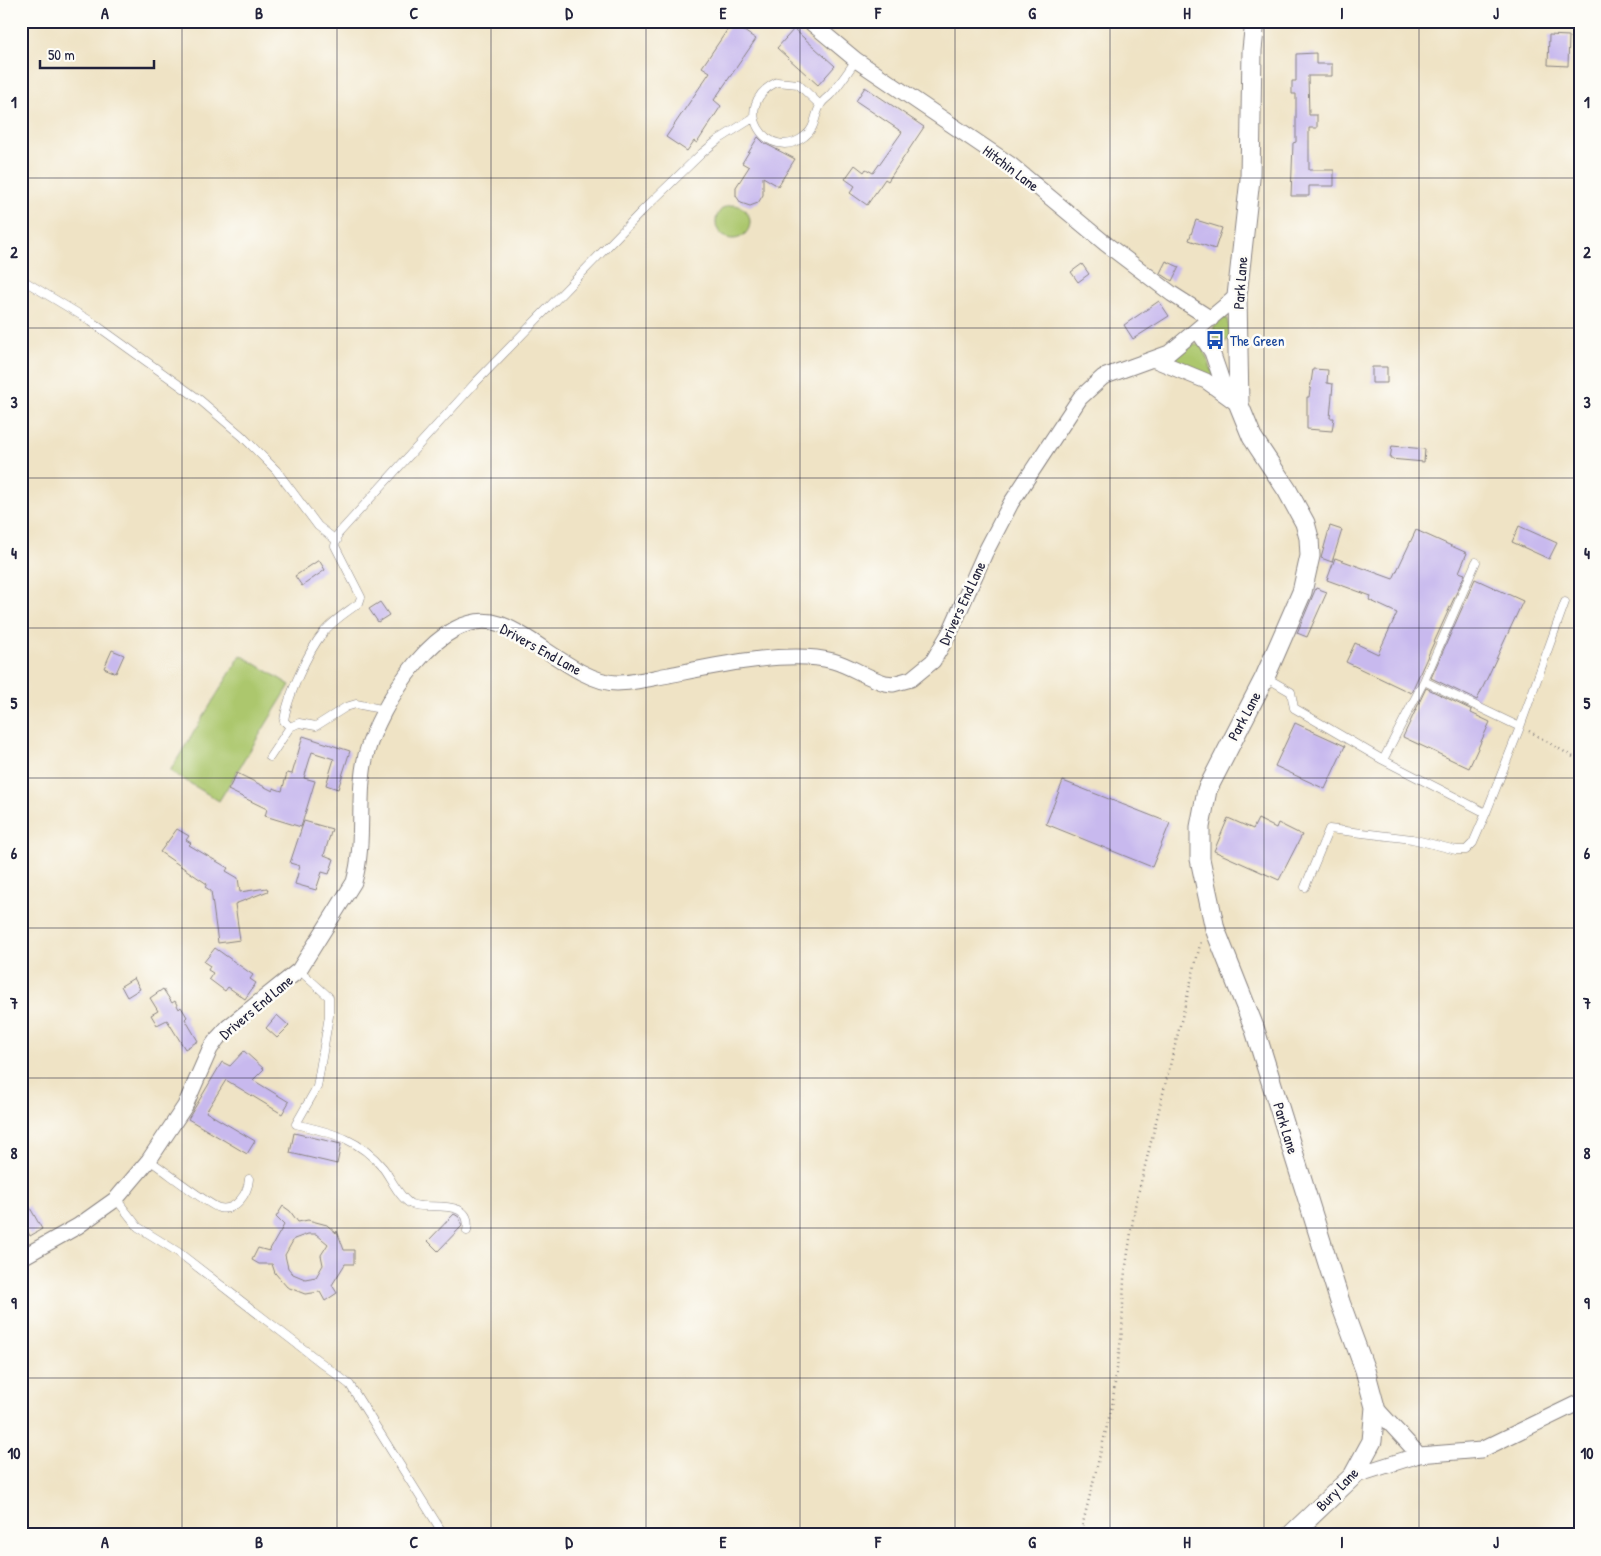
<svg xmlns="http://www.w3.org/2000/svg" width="1601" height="1556" viewBox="0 0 1601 1556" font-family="'Patrick Hand',sans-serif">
  <rect width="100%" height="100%" fill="#fdfcf7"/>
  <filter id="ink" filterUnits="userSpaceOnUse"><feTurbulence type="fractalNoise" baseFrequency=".02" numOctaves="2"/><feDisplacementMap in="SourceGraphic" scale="10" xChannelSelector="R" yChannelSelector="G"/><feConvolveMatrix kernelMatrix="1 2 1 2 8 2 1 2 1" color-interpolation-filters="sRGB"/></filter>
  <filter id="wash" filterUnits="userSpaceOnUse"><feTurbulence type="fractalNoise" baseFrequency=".0096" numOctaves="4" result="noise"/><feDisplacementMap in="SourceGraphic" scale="20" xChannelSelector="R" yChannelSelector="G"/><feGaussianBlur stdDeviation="1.12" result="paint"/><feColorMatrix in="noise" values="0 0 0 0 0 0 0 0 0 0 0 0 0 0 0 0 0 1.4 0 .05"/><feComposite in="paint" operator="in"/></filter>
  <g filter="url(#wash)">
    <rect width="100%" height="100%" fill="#efe3c5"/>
    <path fill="#acc76d" stroke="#677454" d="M716 222a17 17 0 1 1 34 0a17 17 0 1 1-34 0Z
      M1222,318H1227L1231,338L1223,343L1213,336L1214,326Z
      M1193,344H1201L1215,377L1213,379L1174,362L1173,358Z
      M241,655L290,685L219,801L170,771Z"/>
    <g id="blocks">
      <path fill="#c8b9ee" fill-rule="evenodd" d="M732,23L756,39L714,100L721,106L697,143L694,141L687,151L666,137L710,72L702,67Z
        M794,29L835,66L818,85L777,48Z
        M1549,35L1569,36L1568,66L1548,65Z
        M1316,53V64H1332V76H1308L1309,115H1317V128H1309V170H1334V186H1309V196H1291L1293,143L1296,142V94H1292V81H1296V54Z
        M865,87L924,127L888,181L885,179L867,205L850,193L855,186L845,179L855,165L864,172L866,169L873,173L902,132L856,101Z
        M758,137L764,143L795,159L778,186L763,177V195L758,203L750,206L741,203L736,196V187L749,167L742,163Z
        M1196,220L1222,228L1215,249L1189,240Z
        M1166,261L1179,267L1172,281L1160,273Z
        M1082,264L1089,274L1078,282L1071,272Z
        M1159,301L1169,316L1133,339L1124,325Z
        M1372,367H1387V383H1372Z
        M1313,369L1328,370L1327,383L1333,384L1330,418H1334L1332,431L1307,429V397H1309Z
        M1392,446L1425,449L1424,462L1390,459Z
        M1330,526L1342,530L1332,562L1321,558Z
        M1519,526L1557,543L1549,559L1512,542Z
        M1416,530L1467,553L1459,572L1465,574L1411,693L1346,662L1355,643L1378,654L1397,613L1369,600L1371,596L1327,580L1335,558L1393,579Z
        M319,560L325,570L302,586L295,576Z
        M1475,579L1523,601L1477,700L1431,678Z
        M1316,588L1327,592L1307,637L1297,633Z
        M380,602L389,615L378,622L369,609Z
        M112,650L124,655L116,673L104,668Z
        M1426,688L1472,710L1471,713L1490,722L1469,768L1403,737Z
        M1295,723L1345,746L1325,789L1275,766Z
        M303,736L350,751L338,789L326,785L334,759L312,752L304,778L315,781L301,827L265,816L267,809L228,790L237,773L273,791V788L282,791L287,773L292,774Z
        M1063,781L1170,823L1152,867L1046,824Z
        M1228,818L1253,829L1258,819L1276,828L1278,823L1302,835L1279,880L1214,851Z
        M304,821L332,829L324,855L334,859L329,874L322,872L316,890L295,884L300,866L290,863Z
        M177,829L189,836L186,840L191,843L189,845L228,868L226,871L238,878L240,892L267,888L268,891L235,904L240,940L218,943L211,891L205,887L207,884L160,852Z
        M215,948L253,975L250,979L256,983L245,999L228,987L225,991L209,979L213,973L208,970L210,966L204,962Z
        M134,978L140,989L127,997L121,986Z
        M163,989L172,1003L175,1001L179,1009L181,1007L187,1017L185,1019L198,1041L185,1049L167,1020L157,1025L151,1015L158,1011L150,998Z
        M277,1015L289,1026L277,1038L266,1028Z
        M244,1051L264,1069L253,1080L289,1102L282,1114L226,1080L206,1112L255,1141L247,1154L188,1119L222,1062L230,1066Z
        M294,1133L341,1144L337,1164L290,1153Z
        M29,1206L42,1229L30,1236L21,1219V1210Z
        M283,1206L290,1211L298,1222L308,1220L327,1225L336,1233L337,1231L344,1250H354V1264H345L332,1285L337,1293L325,1301L320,1292L305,1294L287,1287L275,1273L272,1264H259L252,1260L258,1248L269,1251L284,1225L276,1217ZM308,1234H316L328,1244L321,1255L323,1265L316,1277L305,1279L293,1274L288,1268L285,1255L294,1239Z
        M454,1214L459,1217L462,1226L438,1251L428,1241Z"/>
    </g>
  </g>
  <g filter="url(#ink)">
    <use href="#blocks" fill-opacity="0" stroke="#888280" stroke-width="1"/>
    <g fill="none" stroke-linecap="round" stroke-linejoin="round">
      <g stroke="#888280" stroke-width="9">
        <path id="service" d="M820,105L798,84L777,82C728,106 768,165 805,136C816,128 814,116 820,106C822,101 827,98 830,95C840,84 848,72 856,60
          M21,279L89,320L200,400L242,436L276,470L318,526L337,541
          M1265,677L1291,692L1294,708L1383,760L1486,813L1520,727L1565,602
          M1424,681L1520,727
          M290,727L284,721C287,698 308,651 323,633C332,621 347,612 359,603L361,597L335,546L338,534L476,382L642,211L702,153L718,140L753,118
          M270,757L290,727L299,723L316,726L346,707L356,704L386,710
          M1383,760L1424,681L1476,562
          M1305,887L1329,829L1412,839L1456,850H1466L1473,843L1486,813
          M299,970L329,997V1016L317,1087L296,1124C332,1133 358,1138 383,1168C391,1178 399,1198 411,1204C427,1211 474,1196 467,1231
          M149,1160C163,1169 208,1205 219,1208C236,1212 248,1193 249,1179
          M116,1199L138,1227L178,1252L350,1385L444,1535"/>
      </g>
      <g stroke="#888280" stroke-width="17">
        <path id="minor" d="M809,21L856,60L1011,165L1106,244L1172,294L1211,319
          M1198,331L1212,352L1226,393
          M1155,360L1206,381L1239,405
          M21,1258L78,1226L116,1199L149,1160L185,1106L210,1049L217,1039L228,1027L299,970L354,882C366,840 356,796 366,755C379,707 440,603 500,624C536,637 580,683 617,683C634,683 652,678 669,675C714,666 789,649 833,661C851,666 867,678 885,683L893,684L911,679L933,661L950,632L985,553L1011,503L1080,398L1103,377L1169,353L1237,296
          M1375,1407L1419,1455
          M1353,1476L1419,1455L1481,1450L1580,1402"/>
      </g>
      <g stroke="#888280" stroke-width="21">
        <path id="tertiary" d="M1255,21L1252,50L1250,179L1237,296L1239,405L1252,437L1287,490L1305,523L1309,538L1310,556L1302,592L1265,677L1207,790L1200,827V859L1215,929L1254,1027L1340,1302L1365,1370L1375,1407L1372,1441L1353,1476L1291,1535"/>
      </g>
      <path stroke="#888280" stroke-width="2.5" stroke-dasharray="1 4" stroke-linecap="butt" d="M1529,731L1580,761
        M1080,1535L1112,1406L1122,1331L1124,1279L1135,1206L1201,941"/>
      <use href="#service" stroke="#fff" stroke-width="8"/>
      <use href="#minor" stroke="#fff" stroke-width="15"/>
      <use href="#tertiary" stroke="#fff" stroke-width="19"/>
    </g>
  </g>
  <path fill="none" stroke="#22223b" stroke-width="1" stroke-opacity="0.55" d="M182,21V1535M337,21V1535M491,21V1535M646,21V1535M800,21V1535M955,21V1535M1110,21V1535M1264,21V1535M1419,21V1535M21,178H1580M21,328H1580M21,478H1580M21,628H1580M21,778H1580M21,928H1580M21,1078H1580M21,1228H1580M21,1378H1580"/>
  <defs>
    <g id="bus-bare" transform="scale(1.5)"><path d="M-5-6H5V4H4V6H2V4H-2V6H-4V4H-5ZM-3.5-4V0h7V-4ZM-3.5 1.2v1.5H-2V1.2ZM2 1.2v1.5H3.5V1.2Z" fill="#1a4fb4" stroke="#fdfcf7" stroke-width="2.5" paint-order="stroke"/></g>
  </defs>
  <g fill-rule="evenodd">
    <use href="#bus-bare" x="1215" y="340"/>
  </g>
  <g text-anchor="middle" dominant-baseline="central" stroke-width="5" stroke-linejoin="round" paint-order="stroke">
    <g font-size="15" fill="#22223b" stroke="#fdfcf7">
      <text transform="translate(1011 168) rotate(37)">Hitchin Lane</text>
      <text transform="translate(1240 283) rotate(-86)">Park Lane</text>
      <text transform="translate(962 603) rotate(-65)">Drivers End Lane</text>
      <text transform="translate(541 649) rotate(29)">Drivers End Lane</text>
      <text transform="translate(1244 716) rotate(-62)">Park Lane</text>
      <text transform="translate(256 1007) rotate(-40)">Drivers End Lane</text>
      <text transform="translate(1286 1128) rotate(73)">Park Lane</text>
      <text transform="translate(1337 1489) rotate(-46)">Bury Lane</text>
    </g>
    <g font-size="15" fill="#164399" stroke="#fdfcf7" text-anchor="start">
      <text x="1230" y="340">The Green</text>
    </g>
  </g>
  <rect width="1601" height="1556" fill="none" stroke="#fdfcf7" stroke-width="55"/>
  <path d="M40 60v8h114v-8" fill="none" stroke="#22223b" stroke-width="2.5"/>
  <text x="48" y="60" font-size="15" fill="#22223b" stroke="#fdfcf7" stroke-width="4" paint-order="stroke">50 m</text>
  <rect x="28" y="28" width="1546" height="1500" fill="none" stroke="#22223b" stroke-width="2"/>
  <g font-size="16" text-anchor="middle" font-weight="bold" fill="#22223b">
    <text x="105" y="19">A</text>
    <text x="259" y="19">B</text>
    <text x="414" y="19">C</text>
    <text x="569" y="19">D</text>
    <text x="723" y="19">E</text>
    <text x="878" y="19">F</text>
    <text x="1032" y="19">G</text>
    <text x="1187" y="19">H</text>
    <text x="1342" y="19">I</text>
    <text x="1496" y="19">J</text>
    <text x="14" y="108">1</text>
    <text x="1587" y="108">1</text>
    <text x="14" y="258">2</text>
    <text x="1587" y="258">2</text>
    <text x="14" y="408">3</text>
    <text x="1587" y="408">3</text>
    <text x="14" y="559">4</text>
    <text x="1587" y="559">4</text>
    <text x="14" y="709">5</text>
    <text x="1587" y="709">5</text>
    <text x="14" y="859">6</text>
    <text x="1587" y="859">6</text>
    <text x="14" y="1009">7</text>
    <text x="1587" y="1009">7</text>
    <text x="14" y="1159">8</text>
    <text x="1587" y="1159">8</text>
    <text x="14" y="1309">9</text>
    <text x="1587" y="1309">9</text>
    <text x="14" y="1459">10</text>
    <text x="1587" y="1459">10</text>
    <text x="105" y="1548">A</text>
    <text x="259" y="1548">B</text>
    <text x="414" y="1548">C</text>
    <text x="569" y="1548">D</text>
    <text x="723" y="1548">E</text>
    <text x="878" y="1548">F</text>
    <text x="1032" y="1548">G</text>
    <text x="1187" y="1548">H</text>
    <text x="1342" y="1548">I</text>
    <text x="1496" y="1548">J</text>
  </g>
</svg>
